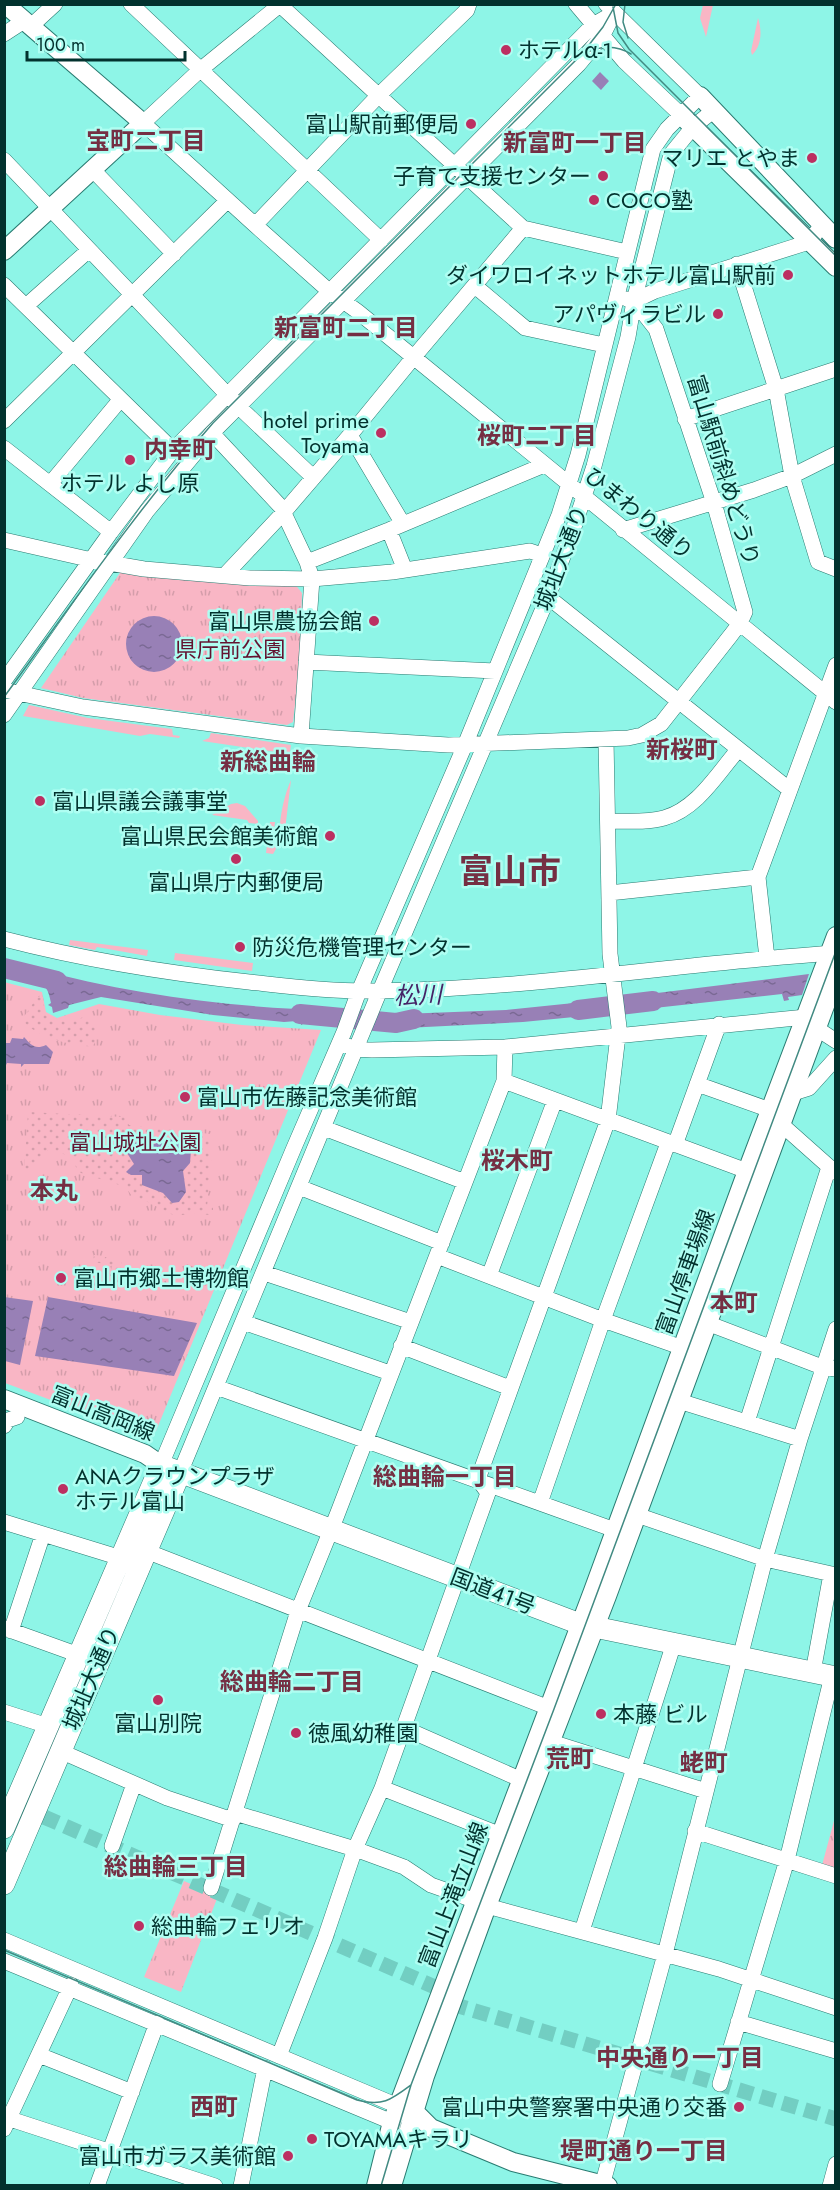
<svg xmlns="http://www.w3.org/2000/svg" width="840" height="2190" viewBox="0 0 840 2190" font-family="Jost,'Noto Sans JP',sans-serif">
  <defs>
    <pattern id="park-tufts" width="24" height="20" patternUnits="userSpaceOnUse" patternTransform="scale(1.5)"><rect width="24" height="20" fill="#f9b6c5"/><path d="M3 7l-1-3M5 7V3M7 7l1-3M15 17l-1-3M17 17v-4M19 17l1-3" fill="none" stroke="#d49daa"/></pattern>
    <pattern id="garden-dots" width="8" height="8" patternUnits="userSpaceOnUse" patternTransform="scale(1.5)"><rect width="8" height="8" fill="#f9b6c5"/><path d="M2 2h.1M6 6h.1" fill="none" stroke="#d49daa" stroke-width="1.8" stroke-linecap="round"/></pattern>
    <pattern id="water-ripples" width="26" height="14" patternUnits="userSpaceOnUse" patternTransform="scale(1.5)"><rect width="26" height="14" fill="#9880b6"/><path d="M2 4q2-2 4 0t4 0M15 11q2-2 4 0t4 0" fill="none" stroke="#7a6994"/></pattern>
  </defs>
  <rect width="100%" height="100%" fill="#8ef5e7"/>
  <path fill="#f9b6c5" d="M703,5H713L706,37L700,18Z
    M758,18C762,30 762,46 752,55L751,51Z
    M29,705L88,718L172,729L173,735L180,736L179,738L150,734L140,736L23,716Z
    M211,733L291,745L288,766L275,764L276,752L202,741L209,738Z
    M291,780L283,847C275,832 284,795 291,780Z
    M120,789L134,791L149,807L116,802L111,805H107L113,794Z
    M237,803L245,806L258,821V824L249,823L247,820L212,815L231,804Z
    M270,822H275L273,837L276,849L273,854L266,853Z
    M70,940L148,950L147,956L97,947L95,950L69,945Z
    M175,953L253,963L252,971L174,960Z"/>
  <path fill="url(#park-tufts)" d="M122,570L294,583L302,593L300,661L293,722L287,725L278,724L83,698L41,688Z
    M4,982L42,992L46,1012L57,1018L99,1004L160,1015L242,1025L321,1030L156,1431L145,1435L5,1383Z
    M835,1817V1873L821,1869Z
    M184,1881L218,1896L181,1992L144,1977Z"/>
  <path fill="url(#garden-dots)" d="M40,996L43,997L45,1013C52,1016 61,1022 68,1022C74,1022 80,1016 86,1018C100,1021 98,1037 93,1046C76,1048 36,1036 25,1023V1015C30,1010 34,999 40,996Z
    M28,1112L124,1117L129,1125L211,1134L210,1151H212L207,1207H213V1210H209V1215L196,1213L175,1216L146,1201L133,1198L126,1187L81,1173L77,1169L71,1157L51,1149L48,1150L27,1175H24Z
    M94,1255L100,1256L99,1261L104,1262L105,1257L122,1260L117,1289L108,1287L112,1265L93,1262Z"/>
  <path fill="url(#water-ripples)" d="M600,72L609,81L601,90L592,81Z
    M126 644a28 28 0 1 1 56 0a28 28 0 1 1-56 0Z
    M4,961L26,966L23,980L5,975Z
    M33,968C129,994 231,1008 330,1010L325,1021L304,1020L302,1025L297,1021L284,1022L213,1015L101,997L69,1005L68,1008L53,1013L52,1007L48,1005L51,1003C48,988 46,984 30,981Z
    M809,974L802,995L788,997L789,1000L784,1001L782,994L627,1011L629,1004L625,997Z
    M603,1000L605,1014L523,1022L386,1029L391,1015L402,1014L506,1010Z
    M24,1037C31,1045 35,1050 46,1045L53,1052L49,1064H24L21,1067V1064L7,1063L5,1067V1043H10L12,1038L23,1039Z
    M168,1138L187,1144L191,1150L190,1163L183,1171L186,1192L179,1202L172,1203L163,1193L142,1185V1175H131L126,1172L134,1164L127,1153L128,1147L139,1141L154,1144Z
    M4,1297L33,1301L20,1365L5,1361Z
    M48,1297L197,1323L174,1376L35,1356Z"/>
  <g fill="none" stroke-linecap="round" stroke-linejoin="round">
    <path stroke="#9880b6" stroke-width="20" d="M4,968L57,981
      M578,1010L653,1001
      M300,1014L396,1023L414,1019"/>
    <path stroke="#72cec2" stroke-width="15" stroke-dasharray="15 8" stroke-linecap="butt" d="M44,1817L442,1990
      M452,2004L836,2119"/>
    <g stroke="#297b71" stroke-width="16">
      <path id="minor" d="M131,4L381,240
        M281,4L200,70L143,123L255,225L329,291L357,311L836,702
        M576,4L624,61L680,114
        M280,5L523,228L627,252
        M30,27L55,4
        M4,34L24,21
        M4,160L239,407L313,477
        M92,169L174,254
        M255,225L379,95L467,10L469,4
        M737,264L776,389L792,476L818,562L836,569
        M4,285L173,450
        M475,286L525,328L604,345
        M634,301L655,291L809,242L822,225
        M26,306L89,250
        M685,419L836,369
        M4,421L227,201
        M212,433L281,507L307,562L312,579L301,736
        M350,435L403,524
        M4,448L111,532
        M50,484L120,400
        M389,530L405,570
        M623,530L754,490L792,476L836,454
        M4,540L92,560L144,569L250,578L312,579L392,572L530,551L542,555
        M307,562L389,530L544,465
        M224,576L284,512L350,435L413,358L523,228
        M548,597L790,790
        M306,662L495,671
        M4,681L111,532L173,450L593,25L614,13
        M4,690L83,707L301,736L448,745L628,738L642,735L661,724L731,635L740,623L745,612L714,503L656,329L634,301L627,299
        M4,715L147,511L212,433L579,64L603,35L614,13
        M608,821C626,821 646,823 664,818C697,809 717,774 738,750
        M609,893L758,877
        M4,939C85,960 166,973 249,982C286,986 325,991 362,991C521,991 678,963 836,953
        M767,958L758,877L836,665
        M816,1028L836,1041
        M348,1046L357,1049L372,1050L505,1047L806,1017
        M504,1081L747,1171
        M697,1084L770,1110
        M793,1093L809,1088L836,1058
        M781,1124L835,1172
        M324,1128L465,1182
        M675,1145L719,1024
        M299,1187L442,1243
        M437,1256L603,1320L683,1348
        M264,1273L411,1322
        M489,1276L555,1100
        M243,1322L390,1373
        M707,1323L822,1367L836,1369
        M401,1346L510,1388
        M216,1387L615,1530
        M679,1401L800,1439
        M747,1422L829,1167
        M4,1426L8,1420L17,1417
        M161,1465L293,1150L344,1032L359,991L465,745L559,515L578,455L653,149L667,129L700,96L606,4
        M180,1473L376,1000L548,597L574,527L594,466L628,337L634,301L671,154L693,127L713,111
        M540,1503L603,1320L668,1143
        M637,1515L765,1559L836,1575
        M4,1522L121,1558
        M146,1551L549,1708
        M4,1628L79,1655
        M11,1631L43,1534
        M813,1672L831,1574
        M4,1712L48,1726
        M404,1728L522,1780
        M551,1742L706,1791
        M60,1751L167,1798L233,1820
        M382,1788L501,1835
        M235,1813L355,1849L404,1867L431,1885L476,1901
        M695,1831L836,1876
        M112,1846L134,1784
        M211,1888L298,1611L337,1515L504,1081L505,1047
        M487,1906L719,1969L836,2008
        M582,1931L674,1643
        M4,1940L398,2106
        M4,1961L392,2122
        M738,2022L836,2051
        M39,2055L132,2092
        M279,2056L325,1938L355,1849L382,1788L488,1493L478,1479L608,1120L619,1027L610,954L606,739
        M720,2084L787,1860L832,1676
        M4,2117L215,2186
        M4,2129L71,1985
        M97,2186L157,2023
        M241,2186L265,2068
        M602,2186L665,1954L765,1559L800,1439L836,1329
        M830,2186L836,2164"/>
    </g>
    <g stroke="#297b71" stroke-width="20">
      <path id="major" d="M700,96L836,239
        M680,114L836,267
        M4,251L143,123L5,4
        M4,1399L145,1454L161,1465
        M404,2108L414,2111L431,2128L513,2162L608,2186
        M376,2186L392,2122L593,1591L747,1171L836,936
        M392,2186L425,2076L487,1906L607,1596L836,976"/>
    </g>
    <g stroke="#297b71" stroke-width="22">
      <path id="highway" d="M4,1828L161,1465L580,1624L836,1677
        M4,1884L180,1473"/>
    </g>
    <use href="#minor" stroke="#fff" stroke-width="15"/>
    <use href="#major" stroke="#fff" stroke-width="18"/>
    <use href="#highway" stroke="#fff" stroke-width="21"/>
    <path stroke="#418a82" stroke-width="1.5" d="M625,4L623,22L628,38
      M613,7L618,33L629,49L836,256
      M583,54C600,46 615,44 631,54
      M4,697C72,604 137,510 213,423L581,55L603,27L616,4
      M4,1950L357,2100C382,2107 391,2100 411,2085
      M381,2186L411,2085L554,1709L836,951"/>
  </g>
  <g fill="#bc2f61" stroke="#affef2" stroke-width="2">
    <circle cx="506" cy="50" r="6"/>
    <circle cx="471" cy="124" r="6"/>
    <circle cx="812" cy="158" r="6"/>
    <circle cx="603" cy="176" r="6"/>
    <circle cx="594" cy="200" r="6"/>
    <circle cx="788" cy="275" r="6"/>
    <circle cx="718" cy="314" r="6"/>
    <circle cx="381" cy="433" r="6"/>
    <circle cx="130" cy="460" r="6"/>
    <circle cx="374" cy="621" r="6"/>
    <circle cx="40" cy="801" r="6"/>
    <circle cx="330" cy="836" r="6"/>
    <circle cx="236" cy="859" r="6"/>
    <circle cx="240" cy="947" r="6"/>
    <circle cx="185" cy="1097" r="6"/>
    <circle cx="61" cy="1278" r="6"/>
    <circle cx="63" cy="1489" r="6"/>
    <circle cx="158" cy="1700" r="6"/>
    <circle cx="601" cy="1714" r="6"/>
    <circle cx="296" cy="1733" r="6"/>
    <circle cx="139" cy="1926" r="6"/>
    <circle cx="739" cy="2107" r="6"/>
    <circle cx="312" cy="2139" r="6"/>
    <circle cx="288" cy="2156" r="6"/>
  </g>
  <g text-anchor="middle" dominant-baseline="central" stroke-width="5" stroke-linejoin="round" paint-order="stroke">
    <g font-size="22" fill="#02322e" stroke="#affef2" text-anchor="start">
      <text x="518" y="50">ホテルα-1</text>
      <text x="459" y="124" text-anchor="end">富山駅前郵便局</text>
      <text x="800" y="158" text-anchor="end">マリエ とやま</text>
      <text x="591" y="176" text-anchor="end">子育て支援センター</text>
      <text x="606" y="200">COCO塾</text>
      <text x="776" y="275" text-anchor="end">ダイワロイネットホテル富山駅前</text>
      <text x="706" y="314" text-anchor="end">アパヴィラビル</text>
      <text x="369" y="420" text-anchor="end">hotel prime<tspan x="369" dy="25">Toyama</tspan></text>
      <text x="130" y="483" text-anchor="middle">ホテル よし原</text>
      <text x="362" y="621" text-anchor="end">富山県農協会館</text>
      <text x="52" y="801">富山県議会議事堂</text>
      <text x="318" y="836" text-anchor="end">富山県民会館美術館</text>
      <text x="236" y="882" text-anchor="middle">富山県庁内郵便局</text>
      <text x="252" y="947">防災危機管理センター</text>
      <text x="197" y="1097">富山市佐藤記念美術館</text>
      <text x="73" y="1278">富山市郷土博物館</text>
      <text x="75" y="1476">ANAクラウンプラザ<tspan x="75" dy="25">ホテル富山</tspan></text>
      <text x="613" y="1714">本藤 ビル</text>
      <text x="158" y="1723" text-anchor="middle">富山別院</text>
      <text x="308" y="1733">徳風幼稚園</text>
      <text x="151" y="1926">総曲輪フェリオ</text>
      <text x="727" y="2107" text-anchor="end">富山中央警察署中央通り交番</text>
      <text x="324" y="2139">TOYAMAキラリ</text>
      <text x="276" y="2156" text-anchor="end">富山市ガラス美術館</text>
    </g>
    <g font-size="22" fill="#02322e" stroke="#affef2">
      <text transform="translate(724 470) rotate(73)">富山駅前斜めどうり</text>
      <text transform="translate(639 513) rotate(39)">ひまわり通り</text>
      <text transform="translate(561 558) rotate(-69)">城址大通り</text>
      <text transform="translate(685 1272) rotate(-70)">富山停車場線</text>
      <text transform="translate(103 1413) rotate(22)">富山高岡線</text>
      <text transform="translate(493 1591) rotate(21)">国道41号</text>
      <text transform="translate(91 1678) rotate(-67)">城址大通り</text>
      <text transform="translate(453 1895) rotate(-69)">富山上滝立山線</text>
    </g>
    <g font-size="22" fill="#631330" stroke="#affef2">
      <text x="230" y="649">県庁前公園</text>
      <text x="135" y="1142">富山城址公園</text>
    </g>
    <g font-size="24" font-weight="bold" fill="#752f43" stroke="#affef2">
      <text x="146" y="140">宝町二丁目</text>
      <text x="575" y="142">新富町一丁目</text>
      <text x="346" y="327">新富町二丁目</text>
      <text x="537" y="435">桜町二丁目</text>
      <text x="180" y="449">内幸町</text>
      <text x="682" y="749">新桜町</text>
      <text x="268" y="761">新総曲輪</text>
      <text x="517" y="1160">桜木町</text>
      <text x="54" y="1190">本丸</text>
      <text x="734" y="1302">本町</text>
      <text x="445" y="1476">総曲輪一丁目</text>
      <text x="292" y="1681">総曲輪二丁目</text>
      <text x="570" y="1758">荒町</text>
      <text x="704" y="1762">蛯町</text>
      <text x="176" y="1866">総曲輪三丁目</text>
      <text x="680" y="2057">中央通り一丁目</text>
      <text x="214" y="2106">西町</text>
      <text x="644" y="2150">堤町通り一丁目</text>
    </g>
    <g font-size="24" font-style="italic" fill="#452365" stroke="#affef2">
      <text transform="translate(418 995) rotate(-2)">松川</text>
    </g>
    <g font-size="34" font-weight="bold" fill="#752f43" stroke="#affef2">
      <text x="510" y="871">富山市</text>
    </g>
  </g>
  <rect width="840" height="2190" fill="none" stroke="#02322e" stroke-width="12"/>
  <path d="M27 51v9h158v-9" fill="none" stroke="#02322e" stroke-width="3"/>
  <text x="36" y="51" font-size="18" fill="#02322e" stroke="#affef2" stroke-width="4.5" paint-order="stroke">100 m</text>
</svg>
